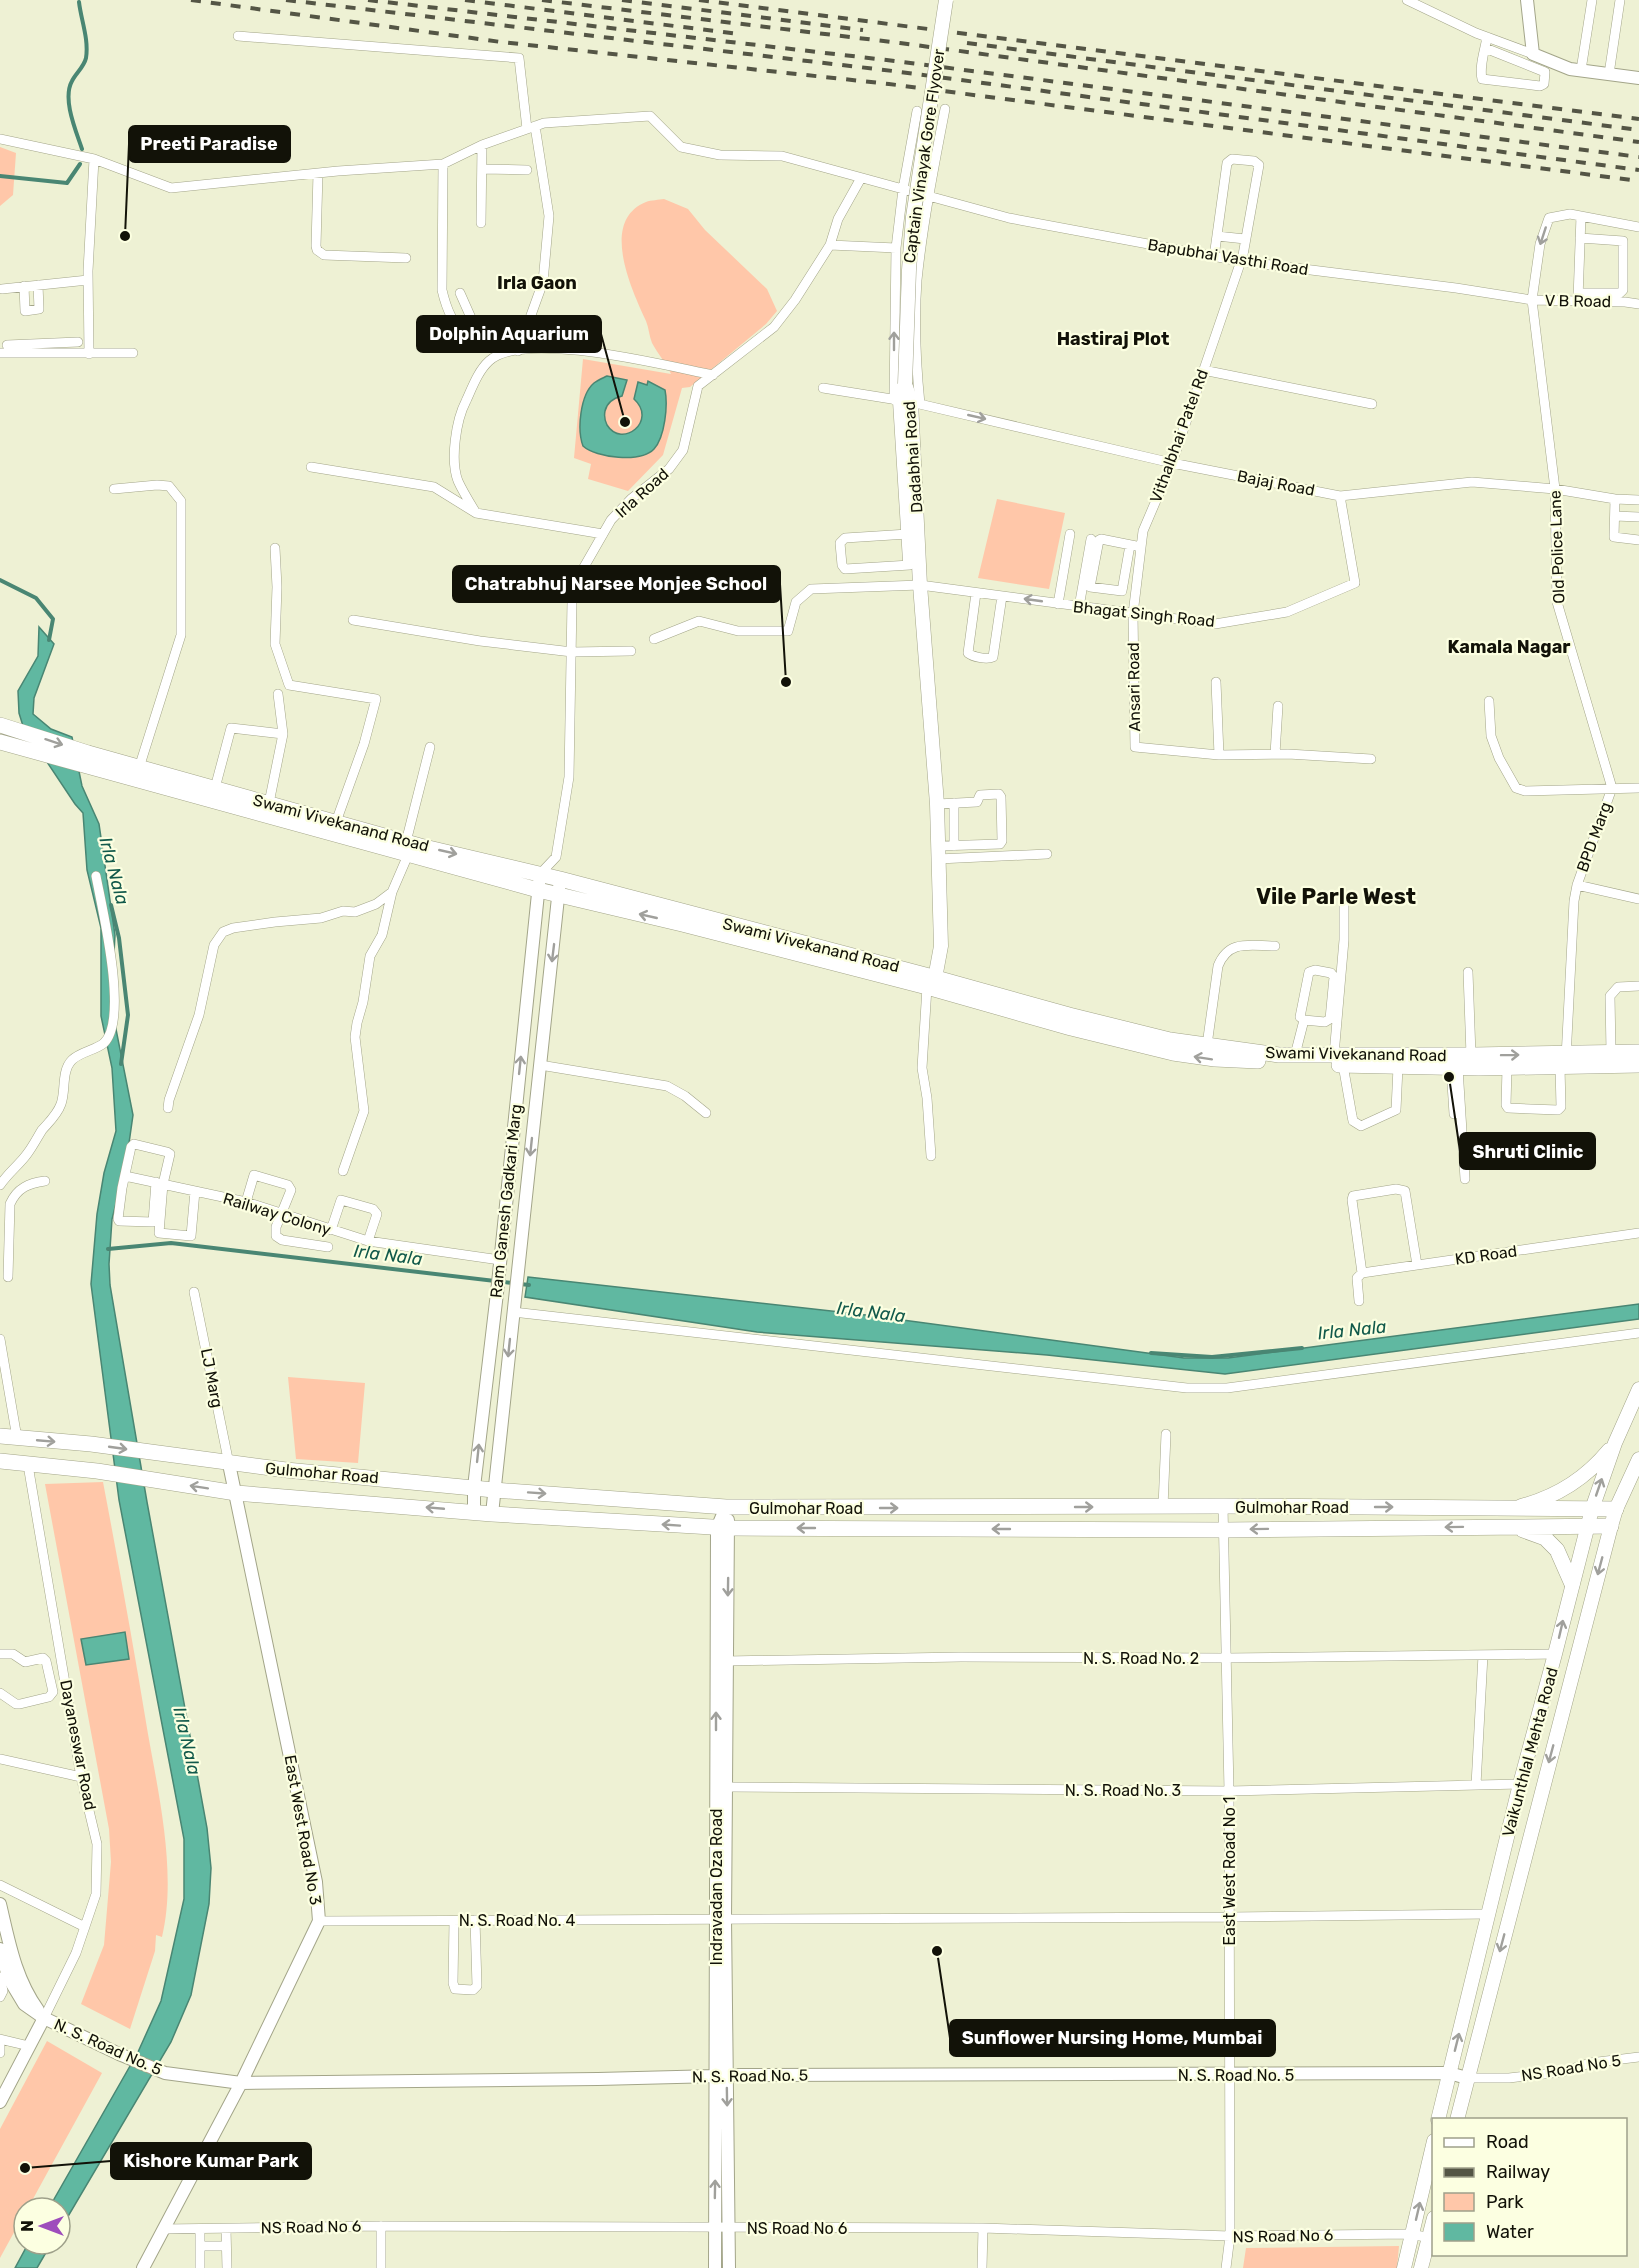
<svg xmlns="http://www.w3.org/2000/svg" width="1639" height="2268" viewBox="0 0 1639 2268" font-family="Rubik,sans-serif">
  <rect width="100%" height="100%" fill="#eef1d4"/>
  <path fill="#ffc7a9" d="M0,147L16,153L13,195L0,206Z
    M664,199L688,209L705,230L767,289L777,311L766,324L690,387L682,388L663,455L628,491L588,479L591,464L574,458L583,359L671,374C666,363 658,354 652,343C649,336 649,328 646,321C632,290 599,221 646,202C651,200 659,200 664,199Z
    M997,499L1065,513L1049,589L978,578Z
    M288,1377L365,1383L358,1463L296,1459Z
    M103,1482C119,1566 134,1649 148,1734C159,1796 177,1875 162,1937L156,1935L155,1951L130,2029L81,2004L104,1945L111,1862L109,1829L45,1484Z
    M47,2041L102,2073L28,2208H24V2214L0,2258V2129Z
    M1399,2246L1397,2268H1243L1246,2248Z"/>
  <path fill="#60b8a1" stroke="#498673" stroke-width="1.5" d="M607,376L627,380L622,396C614,398 607,402 605,411C604,416 605,421 607,425C622,449 658,421 634,399L638,382L647,385L648,381L665,390C668,405 665,437 654,449C641,463 596,458 583,446C577,430 580,395 594,383C598,380 603,378 607,376Z
    M39,627L54,644L34,698L33,714L51,729L72,737L82,786L99,824L115,935L112,989L113,1014L133,1115L126,1164L112,1219L109,1264L110,1285L147,1502L207,1828L211,1868L209,1904L191,1995L171,2042L60,2230V2208H49L138,2052L161,2001L184,1899V1839L119,1500L91,1284L97,1214L104,1173L116,1131L112,1068L101,1016V928L87,870L83,813L75,804L23,726L19,713L18,691L38,656Z
    M528,1277L858,1314L1184,1358H1228L1639,1304V1319L1225,1374L1047,1355L757,1332L525,1297Z
    M125,1632L129,1659L86,1665L81,1639Z
    M28,2244H51L37,2268H15Z"/>
  <g fill="none" stroke-linecap="round" stroke-linejoin="round">
    <path stroke="#498673" stroke-width="4" d="M79,2C81,20 89,39 86,58C84,67 76,73 72,81C62,99 76,131 82,149
      M0,176L67,183L80,164
      M0,580L36,598L53,619L49,640
      M111,905L119,938L128,1015L121,1064
      M108,1249L171,1243L529,1285
      M1151,1353L1212,1357L1302,1348"/>
    <g stroke="#a3a589" stroke-width="10">
      <path id="minor" d="M1407,0L1476,33L1533,54
        M238,36L519,58L527,129
        M1485,48L1545,72L1544,84L1540,86L1482,79C1479,66 1485,50 1487,37
        M1581,70L1592,0
        M1609,74L1620,0
        M0,139L94,159L171,188L338,171L443,164L482,145L544,123L650,116L681,147L720,155L782,156L1009,218L1239,261L1456,288L1532,300L1625,302L1639,304
        M443,164L442,290C445,303 451,324 464,330H469L472,320L460,293
        M482,169L527,170
        M318,173L316,246L317,250L324,255L406,258
        M481,223L482,145
        M1217,236L1245,239
        M830,245L896,248
        M1214,257L1227,163L1232,159L1254,161L1259,165L1243,255L1172,463L1143,531L1133,614L1135,747L1219,755L1288,754L1371,759
        M24,286L25,311L39,309L38,285
        M2,289L88,280
        M1578,293H1620L1623,290V241L1580,238
        M1578,299L1581,216
        M7,345L78,342
        M518,351L543,282L549,216L535,126
        M0,353H133
        M89,354L88,271L94,159
        M1203,370L1372,404
        M823,388L898,400
        M894,400L896,248L903,189L917,111
        M911,402L1172,463L1340,496L1472,482L1555,489L1615,499L1639,500
        M920,404C916,364 914,321 917,280C923,222 934,166 945,109
        M311,467L434,487L476,513L603,534
        M114,489L157,485L169,486L181,501V635L138,771
        M1615,499L1614,537L1639,540
        M476,513C470,503 463,492 458,481C450,460 456,420 466,401C472,388 478,371 489,361C524,329 667,366 713,375
        M1615,516L1639,517
        M908,534L845,538L840,543L842,565L845,569L910,565
        M1130,545L1122,591L1090,587L1099,540L1101,539L1141,547
        M275,548L277,587L275,644L289,685L376,699L364,744L336,822
        M976,593L968,653C973,657 987,660 993,657L1002,596
        M1058,604L1070,534
        M1079,607L1091,539
        M353,620L480,641L572,652L631,651
        M654,639L699,621L738,631H788L796,602L811,589L920,585L1215,624L1287,612L1355,583L1340,496
        M1216,682L1219,755
        M278,694L283,734
        M1489,701L1491,736L1499,758L1516,788L1525,791L1639,788
        M1275,754L1278,706
        M215,788L231,728L283,734L269,803
        M1612,788L1557,602L1555,489L1532,300L1540,244L1549,218L1570,214L1639,227
        M954,803V846
        M937,804L977,802L980,795L999,794L1001,797L1002,841L1000,844L938,846
        M406,842L430,747
        M938,859L1047,854
        M540,874L556,857L569,777L572,601L584,567L611,520L631,499L669,469L683,450L698,386L774,327L795,300L830,245L838,219L861,178
        M1577,885L1639,899
        M1315,970L1331,973L1334,977L1330,1019L1325,1022L1304,1020L1300,1017L1309,972Z
        M1468,972L1471,1055
        M927,987L922,1068L927,1098L931,1156
        M1207,1045L1218,966C1229,939 1250,946 1275,946
        M1611,1052L1610,996L1618,987L1639,986
        M1295,1055L1304,1020
        M1334,1055L1344,940V899
        M1566,1058L1574,901L1577,885L1612,788
        M540,1065L667,1086L685,1096L706,1113
        M1343,1065L1352,1116L1353,1121L1361,1126L1396,1110L1398,1067
        M1451,1068L1454,1114
        M1458,1068L1465,1179
        M1507,1068L1506,1105L1508,1108L1558,1110L1561,1107L1560,1067
        M168,1108L169,1100L199,1015L214,945L223,932L233,928L275,922L321,918L343,911L355,912L376,904L392,892L408,855
        M343,1171L364,1111L355,1037L357,1023L363,1002L370,956L382,935L392,892
        M125,1176L246,1202L368,1241L500,1260
        M156,1182L153,1222L119,1221L118,1219L122,1188L131,1147L134,1144L167,1152L170,1154L163,1184L159,1233L191,1236L195,1191
        M0,1185C8,1173 19,1165 27,1154C33,1146 37,1138 42,1130C49,1122 57,1115 61,1104C66,1091 61,1071 72,1060C80,1052 96,1050 104,1043C129,1019 102,908 96,876
        M246,1202L254,1175L288,1185L291,1190L276,1227V1236L282,1240L328,1247
        M331,1230L341,1200L373,1209L377,1214L368,1241
        M1362,1273L1352,1200L1353,1196L1396,1189L1405,1191L1417,1265
        M8,1277L10,1204C17,1188 29,1183 45,1181
        M194,1292L229,1464
        M1359,1301L1357,1278L1362,1273L1639,1233
        M513,1312L1187,1388H1227L1639,1333
        M0,1339L17,1438
        M28,1465L81,1777L97,1844L96,1894L76,1953L44,2018
        M1223,1506L1229,1791L1230,2236L1226,2268
        M1163,1507L1166,1434
        M0,1654H13L25,1662L43,1658L46,1661L53,1692L49,1697L20,1704H16L0,1693
        M727,1661L961,1657L1226,1658L1555,1654
        M0,1759L81,1777
        M1476,1785L1483,1655
        M726,1787L1229,1791L1520,1784
        M0,1885L85,1927
        M319,1921L1230,1917L1488,1914
        M454,1921L453,1983L455,1989L473,1990L477,1986L475,1920
        M0,1977L3,1991L0,1997
        M0,2039L29,2046
        M0,2053V2046
        M1467,2078H1509L1562,2072L1590,2063L1639,2057
        M164,2229L381,2226L983,2228L1230,2236L1412,2234L1429,2238
        M200,2229V2268
        M226,2229L227,2268
        M200,2246H226
        M381,2268V2226
        M982,2268L983,2228"/>
    </g>
    <g stroke="#a3a589" stroke-width="14">
      <path id="tertiary" d="M1527,0L1533,54L1570,69L1639,78
        M474,1512V1487L497,1293L540,874
        M492,1514L560,879
        M728,1520L725,1919L729,2268
        M0,1904C9,1942 15,1978 38,2010
        M0,1949L9,1979L24,2004L44,2018L119,2054L165,2073L241,2083L598,2079L716,2076
        M727,2075L1449,2073L1467,2078
        M0,2102L44,2018
        M143,2268L241,2083L319,1921L316,1882L229,1464
        M715,2268L717,1528L726,1507"/>
    </g>
    <g stroke="#a3a589" stroke-width="15">
      <path id="secondary" d="M905,384L911,402L920,585L937,804L941,946L933,989
        M905,384L900,401L910,561
        M1521,1506C1556,1497 1586,1478 1609,1450
        M1438,2120L1520,1784L1555,1654L1592,1509L1615,1443L1639,1389
        M1457,2120L1611,1526L1616,1509L1639,1459
        M1404,2268L1434,2141
        M1421,2268L1434,2218"/>
    </g>
    <g stroke="#a3a589" stroke-width="16">
      <path id="primary" d="M0,725L88,753L420,846L560,879L929,976L1069,1015L1170,1040L1279,1055H1474L1639,1052
        M0,742L538,890L682,924L927,987L1071,1028L1173,1053L1215,1059L1258,1061
        M1339,1065L1479,1068L1639,1065
        M0,1436L91,1444L286,1470L494,1490L726,1507L1223,1506L1616,1509
        M0,1461L97,1471L236,1493L492,1514L729,1528L1224,1530L1611,1526
        M1523,1530L1545,1538L1557,1550L1572,1584"/>
    </g>
    <use href="#minor" stroke="#fff" stroke-width="9"/>
    <use href="#tertiary" stroke="#fff" stroke-width="12"/>
    <use href="#secondary" stroke="#fff" stroke-width="14"/>
    <use href="#primary" stroke="#fff" stroke-width="15"/>
    <path stroke="#545545" stroke-width="4" stroke-dasharray="10 10" stroke-linecap="butt" d="M191,0L501,42L889,84L1639,181
      M286,0L893,71L1639,170
      M368,0L895,61L1639,157
      M465,0L739,34
      M542,0L900,43L1639,142
      M622,0L863,30
      M699,0L1639,119
      M967,43L1639,130"/>
    <g stroke="#a3a589" stroke-width="15" stroke-linecap="butt">
      <path id="secondary-bridge" d="M905,384L909,270L913,217L946,0"/>
    </g>
    <use href="#secondary-bridge" stroke="#fff" stroke-width="14"/>
  </g>
  <defs><path id="oneway-shaft" d="M-6 0H5M1.5-3L5.5 0L1.5 3" fill="none" stroke-width="1.6" stroke-linecap="round" stroke-linejoin="round" transform="scale(1.5)"/></defs>
  <g stroke="#a0a09c">
    <use href="#oneway-shaft" transform="translate(1543 236) rotate(108)"/>
    <use href="#oneway-shaft" transform="translate(894 341) rotate(-90)"/>
    <use href="#oneway-shaft" transform="translate(977 417) rotate(13)"/>
    <use href="#oneway-shaft" transform="translate(1033 600) rotate(-172)"/>
    <use href="#oneway-shaft" transform="translate(54 742) rotate(18)"/>
    <use href="#oneway-shaft" transform="translate(448 852) rotate(13)"/>
    <use href="#oneway-shaft" transform="translate(648 916) rotate(-167)"/>
    <use href="#oneway-shaft" transform="translate(553 953) rotate(97)"/>
    <use href="#oneway-shaft" transform="translate(1510 1055) rotate(-1)"/>
    <use href="#oneway-shaft" transform="translate(1203 1058) rotate(-171)"/>
    <use href="#oneway-shaft" transform="translate(520 1065) rotate(-84)"/>
    <use href="#oneway-shaft" transform="translate(531 1147) rotate(96)"/>
    <use href="#oneway-shaft" transform="translate(509 1348) rotate(96)"/>
    <use href="#oneway-shaft" transform="translate(46 1441) rotate(5)"/>
    <use href="#oneway-shaft" transform="translate(118 1448) rotate(8)"/>
    <use href="#oneway-shaft" transform="translate(478 1453) rotate(-84)"/>
    <use href="#oneway-shaft" transform="translate(199 1487) rotate(-171)"/>
    <use href="#oneway-shaft" transform="translate(1599 1487) rotate(-71)"/>
    <use href="#oneway-shaft" transform="translate(537 1493) rotate(4)"/>
    <use href="#oneway-shaft" transform="translate(1084 1507)"/>
    <use href="#oneway-shaft" transform="translate(1384 1507)"/>
    <use href="#oneway-shaft" transform="translate(435 1508) rotate(-175)"/>
    <use href="#oneway-shaft" transform="translate(889 1508)"/>
    <use href="#oneway-shaft" transform="translate(671 1525) rotate(-176)"/>
    <use href="#oneway-shaft" transform="translate(1454 1527) rotate(179)"/>
    <use href="#oneway-shaft" transform="translate(806 1528) rotate(-180)"/>
    <use href="#oneway-shaft" transform="translate(1001 1529) rotate(-180)"/>
    <use href="#oneway-shaft" transform="translate(1259 1529) rotate(179)"/>
    <use href="#oneway-shaft" transform="translate(1600 1566) rotate(105)"/>
    <use href="#oneway-shaft" transform="translate(728 1587) rotate(91)"/>
    <use href="#oneway-shaft" transform="translate(1561 1629) rotate(-77)"/>
    <use href="#oneway-shaft" transform="translate(716 1721) rotate(-90)"/>
    <use href="#oneway-shaft" transform="translate(1551 1754) rotate(105)"/>
    <use href="#oneway-shaft" transform="translate(1502 1943) rotate(105)"/>
    <use href="#oneway-shaft" transform="translate(1457 2042) rotate(-76)"/>
    <use href="#oneway-shaft" transform="translate(727 2097) rotate(89)"/>
    <use href="#oneway-shaft" transform="translate(715 2189) rotate(-89)"/>
    <use href="#oneway-shaft" transform="translate(1418 2211) rotate(-77)"/>
  </g>
  <g text-anchor="middle" dominant-baseline="central" stroke-width="4.5" stroke-linejoin="round" paint-order="stroke">
    <g font-size="16" fill="#121208" stroke="#fcffe1">
      <text transform="translate(924 156) rotate(-82)">Captain Vinayak Gore Flyover</text>
      <text transform="translate(1228 257) rotate(9)">Bapubhai Vasthi Road</text>
      <text transform="translate(1578 301) rotate(1)">V B Road</text>
      <text transform="translate(1179 436) rotate(-70)">Vithalbhai Patel Rd</text>
      <text transform="translate(913 457) rotate(-94)">Dadabhai Road</text>
      <text transform="translate(1276 483) rotate(11)">Bajaj Road</text>
      <text transform="translate(642 493) rotate(-42)">Irla Road</text>
      <text transform="translate(1557 547) rotate(-92)">Old Police Lane</text>
      <text transform="translate(1144 614) rotate(6)">Bhagat Singh Road</text>
      <text transform="translate(1134 687) rotate(-91)">Ansari Road</text>
      <text transform="translate(341 823) rotate(15)">Swami Vivekanand Road</text>
      <text transform="translate(1594 837) rotate(-70)">BPD Marg</text>
      <text transform="translate(811 945) rotate(14)">Swami Vivekanand Road</text>
      <text transform="translate(1356 1054) rotate(1)">Swami Vivekanand Road</text>
      <text transform="translate(506 1201) rotate(-84)">Ram Ganesh Gadkari Marg</text>
      <text transform="translate(277 1214) rotate(17)">Railway Colony</text>
      <text transform="translate(1486 1255) rotate(-8)">KD Road</text>
      <text transform="translate(212 1378) rotate(79)">LJ Marg</text>
      <text transform="translate(322 1473) rotate(5)">Gulmohar Road</text>
      <text x="1292" y="1507">Gulmohar Road</text>
      <text x="806" y="1508">Gulmohar Road</text>
      <text x="1141" y="1658">N. S. Road No. 2</text>
      <text transform="translate(78 1745) rotate(79)">Dayaneswar Road</text>
      <text transform="translate(1530 1752) rotate(-75)">Vaikunthlal Mehta Road</text>
      <text x="1123" y="1790">N. S. Road No. 3</text>
      <text transform="translate(303 1830) rotate(80)">East West Road No 3</text>
      <text transform="translate(1229 1871) rotate(-90)">East West Road No 1</text>
      <text transform="translate(716 1887) rotate(-90)">Indravadan Oza Road</text>
      <text x="517" y="1920">N. S. Road No. 4</text>
      <text transform="translate(108 2047) rotate(24)">N. S. Road No. 5</text>
      <text transform="translate(1571 2068) rotate(-9)">NS Road No 5</text>
      <text x="1236" y="2075">N. S. Road No. 5</text>
      <text transform="translate(750 2076) rotate(-1)">N. S. Road No. 5</text>
      <text transform="translate(311 2227) rotate(-1)">NS Road No 6</text>
      <text x="797" y="2228">NS Road No 6</text>
      <text transform="translate(1283 2236) rotate(-1)">NS Road No 6</text>
    </g>
    <g font-size="18" font-weight="bold" fill="#121208" stroke="#fcffe1">
      <text x="537" y="283">Irla Gaon</text>
      <text x="1113" y="339">Hastiraj Plot</text>
      <text x="1509" y="647">Kamala Nagar</text>
    </g>
    <g font-size="18" font-style="italic" fill="#125a4b" stroke="#fcffe1">
      <text transform="translate(114 871) rotate(75)">Irla Nala</text>
      <text transform="translate(388 1255) rotate(7)">Irla Nala</text>
      <text transform="translate(871 1312) rotate(7)">Irla Nala</text>
      <text transform="translate(1352 1330) rotate(-6)">Irla Nala</text>
      <text transform="translate(187 1741) rotate(77)">Irla Nala</text>
    </g>
    <g font-size="22" font-weight="bold" fill="#121208" stroke="#fcffe1">
      <text x="1336" y="896">Vile Parle West</text>
    </g>
  </g>
  <path fill="none" stroke="#121208" stroke-width="2" d="M125 236L129 144M625 422L601 334M786 682L780 584M1449 1077L1460 1151M937 1951L950 2038M25 2168L111 2161"/>
  <g fill="#121208" stroke="#fcffe1" stroke-width="2">
    <circle cx="125" cy="236" r="6"/>
    <circle cx="625" cy="422" r="6"/>
    <circle cx="786" cy="682" r="6"/>
    <circle cx="1449" cy="1077" r="6"/>
    <circle cx="937" cy="1951" r="6"/>
    <circle cx="25" cy="2168" r="6"/>
  </g>
  <g fill="#121208" stroke="#121208" stroke-width="2">
    <rect x="129" y="126" width="161" height="36" rx="6"/>
    <rect x="417" y="316" width="184" height="36" rx="6"/>
    <rect x="453" y="566" width="327" height="36" rx="6"/>
    <rect x="1460" y="1133" width="135" height="36" rx="6"/>
    <rect x="950" y="2020" width="325" height="36" rx="6"/>
    <rect x="111" y="2143" width="200" height="36" rx="6"/>
  </g>
  <g font-size="18" text-anchor="middle" font-weight="bold" fill="#fff">
    <text x="209" y="150">Preeti Paradise</text>
    <text x="509" y="340">Dolphin Aquarium</text>
    <text x="616" y="590">Chatrabhuj Narsee Monjee School</text>
    <text x="1528" y="1158">Shruti Clinic</text>
    <text x="1112" y="2044">Sunflower Nursing Home, Mumbai</text>
    <text x="211" y="2167">Kishore Kumar Park</text>
  </g>
  <rect x="1432" y="2118" width="195" height="138" fill="#fcffe1" stroke="#9ea08a" stroke-width="1.5"/>
  <rect x="1444" y="2138" width="30" height="9" fill="#ffffff" stroke="#9ea08a" stroke-width="1.5"/>
  <text x="1486" y="2148" font-size="18" fill="#121208">Road</text>
  <rect x="1444" y="2168" width="30" height="9" fill="#545545" stroke="#9ea08a" stroke-width="1.5"/>
  <text x="1486" y="2178" font-size="18" fill="#121208">Railway</text>
  <rect x="1444" y="2193" width="30" height="18" fill="#ffc7a9" stroke="#9ea08a" stroke-width="1.5"/>
  <text x="1486" y="2208" font-size="18" fill="#121208">Park</text>
  <rect x="1444" y="2223" width="30" height="18" fill="#60b8a1" stroke="#9ea08a" stroke-width="1.5"/>
  <text x="1486" y="2238" font-size="18" fill="#121208">Water</text>
  <g transform="translate(42 2226) rotate(270)"><circle r="28" fill="#fcffe1" stroke="#9ea08a" stroke-width="1.5"/>
  <path d="M0-4.5L10 22L0 15L-10 22Z" fill="#9e4dbc"/>
  <text y="-9" font-size="16" font-weight="bold" text-anchor="middle" fill="#121208">N</text>
  </g>
</svg>
